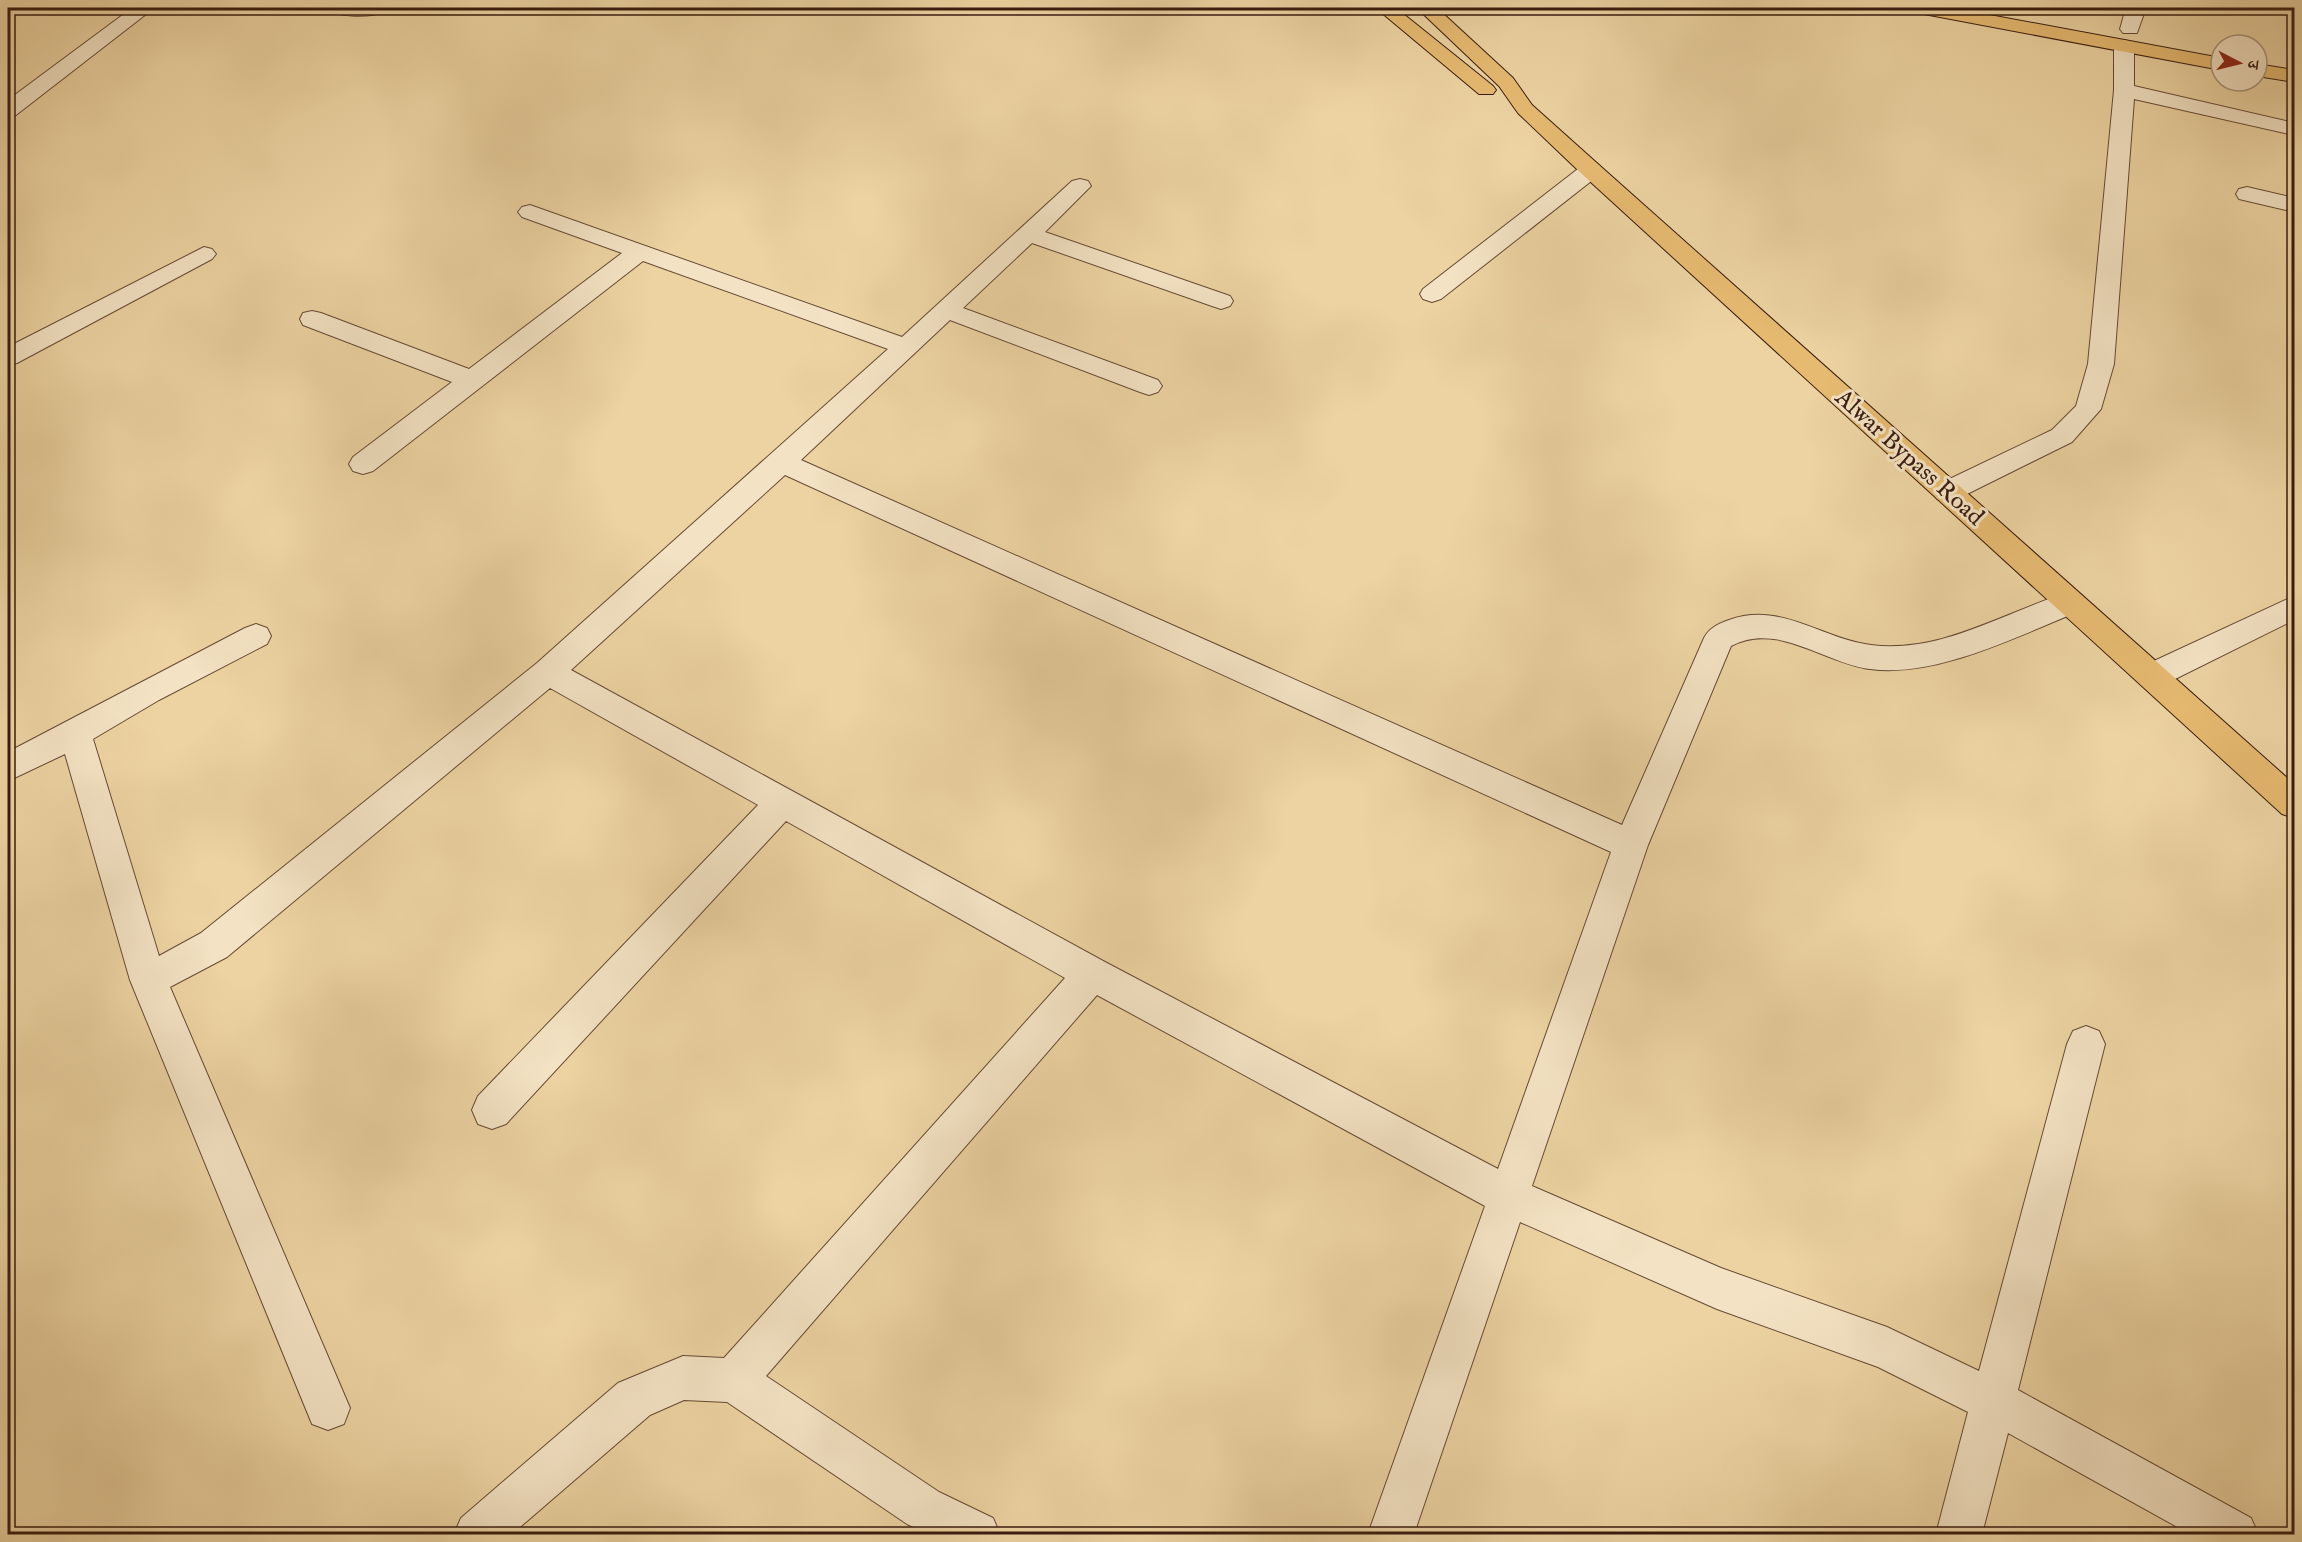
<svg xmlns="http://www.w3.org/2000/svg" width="2302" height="1542" viewBox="0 0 2302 1542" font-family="'IM FELL English','Noto Serif Devanagari',serif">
  <rect width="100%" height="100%" fill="#edd3a2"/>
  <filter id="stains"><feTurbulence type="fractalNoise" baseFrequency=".00333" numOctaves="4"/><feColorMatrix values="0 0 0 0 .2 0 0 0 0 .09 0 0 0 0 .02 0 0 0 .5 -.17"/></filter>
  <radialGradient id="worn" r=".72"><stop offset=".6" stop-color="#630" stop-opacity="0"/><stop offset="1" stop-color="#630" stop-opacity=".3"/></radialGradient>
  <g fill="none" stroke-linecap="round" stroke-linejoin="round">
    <g stroke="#664a34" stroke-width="2">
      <path id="minor" d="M132,8H154L16,115L8,116V100Z
        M324,8H383L385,10C378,19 330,17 324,8Z
        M2126,8H2146L2137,33H2123L2120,29Z
        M2124,40L2131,42L2134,46V86L2294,123V135L2134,99L2114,364L2101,409L2072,442L1957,499L1947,502L1937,499L1933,492L1937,485L2052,430L2076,406L2088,364L2114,90V46L2117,42Z
        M1591,163L1599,165L1602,170L1599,175L1441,299L1432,302L1423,299L1420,294L1423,289L1583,165Z
        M1080,179L1088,181L1091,186L1045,232L1230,296L1233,301L1230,306L1221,309L1212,306L1032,243L963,308L1158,380L1162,386L1158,392L1149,395L1140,392L950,320L801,460L1622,825L1704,638C1709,628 1718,624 1729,620C1780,601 1822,639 1871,645C1940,654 2005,612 2069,592L2080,595L2084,603L2080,611C2019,635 1937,678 1870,669C1824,663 1777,621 1731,646L1648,845L1532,1186L1721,1268L1887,1327L1979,1371L2067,1044L2073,1031L2086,1026L2099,1031L2105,1044L2018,1390L2251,1518L2258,1534H2190L2008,1433L1982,1534H1936L1968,1412L1878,1367L1717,1309L1520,1222L1414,1534H1368L1485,1206L1097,995L766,1376L939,1492L993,1518L1000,1534H928L907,1524L727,1402L684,1400L650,1415L512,1534H454L461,1518L618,1383L683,1356L724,1358L1065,978L786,821L506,1124L492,1129L478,1124L472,1110L478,1096L758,805L550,688L227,957L170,987L350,1408L344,1424L328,1430L312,1424L130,980L65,754L8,781V752L245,628L256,624L267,628L271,636L267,644L159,700L93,739L159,956L201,933L537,663L888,349L643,261L373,471L363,474L353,471L349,464L353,457L452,382L303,325L300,319L303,313L312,311L321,313L469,369L622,253L522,217L518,212L522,207L530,205L902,337L1072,181ZM785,475L1611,852L1498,1169L1105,962L571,670Z
        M2247,187L2294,198V212L2239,199L2236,194L2239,189Z
        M204,247L212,249L216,254L212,259L17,363L8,365V347Z
        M2294,596V620L2163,685L2152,688L2141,685L2136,676L2141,667Z"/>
    </g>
    <g stroke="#391c10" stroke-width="2">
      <path id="highway" d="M1376,8H1396L1493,86L1496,90L1493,94H1479Z
        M1417,8H1437L1513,78L1532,105L1599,165L2294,784V818L2282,814L1583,175L1518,113L1499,86Z
        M1915,8H1952L2221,58V70L1924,14L1917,12Z
        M2257,64L2294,70V82L2257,76Z"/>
    </g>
    <use href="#minor" fill="#f3e2c3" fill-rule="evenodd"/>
    <use href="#highway" fill="#e6ba71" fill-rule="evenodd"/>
  </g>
  <g text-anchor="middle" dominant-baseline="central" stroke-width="6" stroke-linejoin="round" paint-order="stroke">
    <g font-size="24" fill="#391c10" stroke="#f3e2c3">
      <text transform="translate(1909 458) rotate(42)">Alwar Bypass Road</text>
    </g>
  </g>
  <rect width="2302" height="1542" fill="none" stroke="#edd3a2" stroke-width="30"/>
  <rect x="9" y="9" width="2284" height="1524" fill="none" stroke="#391c10" stroke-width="3"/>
  <rect x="15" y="15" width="2272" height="1512" fill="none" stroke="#391c10" stroke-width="1.5"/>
  <g transform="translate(2239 63) rotate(97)"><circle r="28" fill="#f3e2c3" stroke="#a9937b" stroke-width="1.5"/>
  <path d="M0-4.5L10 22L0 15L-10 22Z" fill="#8f2418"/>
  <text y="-9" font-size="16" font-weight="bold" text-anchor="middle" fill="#391c10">उ</text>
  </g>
  <rect width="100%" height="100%" filter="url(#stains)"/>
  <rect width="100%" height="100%" fill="url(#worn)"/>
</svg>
